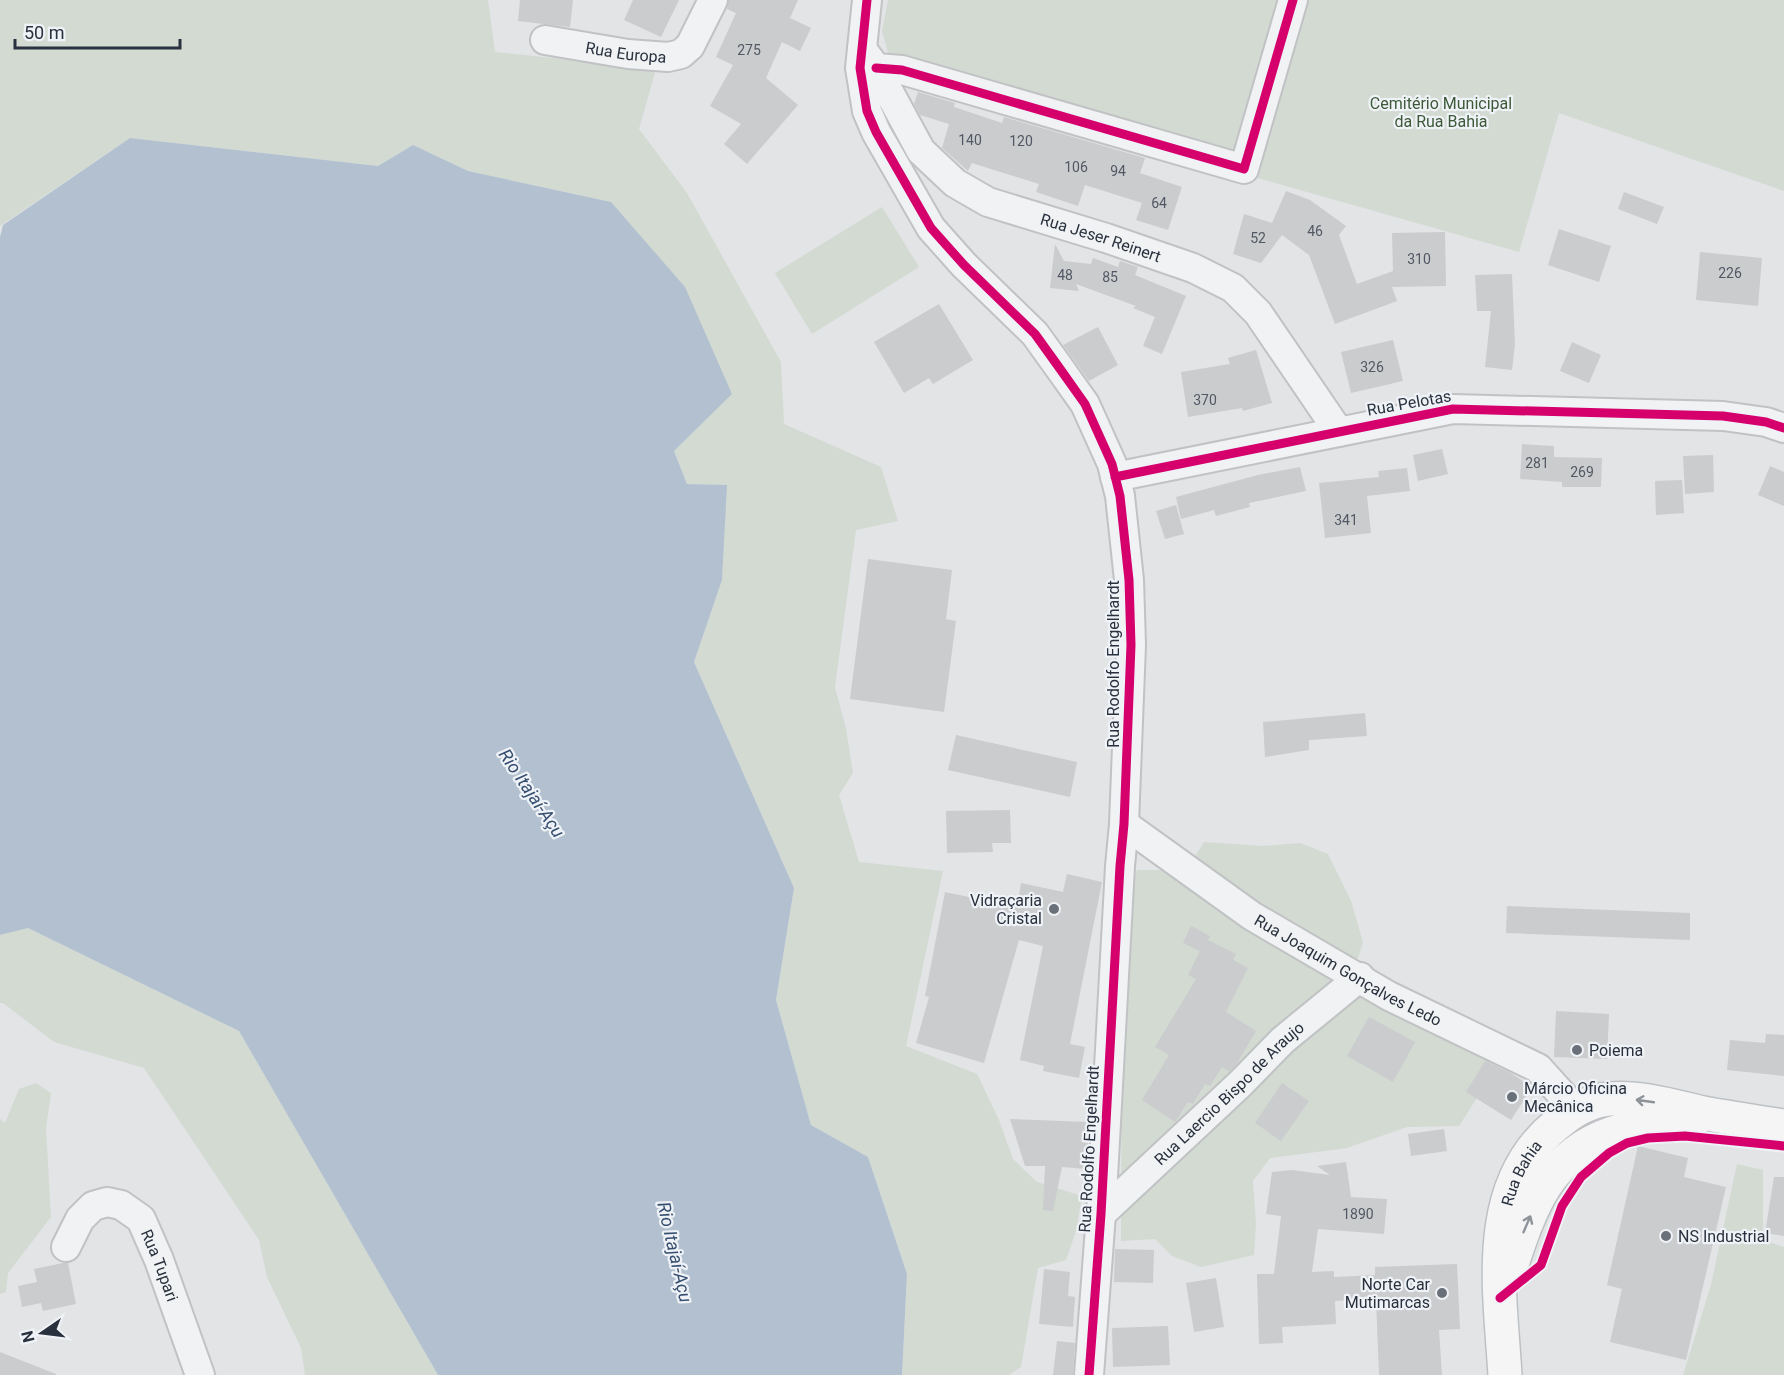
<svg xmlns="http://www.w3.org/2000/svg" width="1784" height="1375" viewBox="0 0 1784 1375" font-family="Roboto,sans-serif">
  <rect width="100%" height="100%" fill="#e2e4e6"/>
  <path fill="#d2dad2" d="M0,0H488L495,52L656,69L639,129L687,193L781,362L784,424L881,467L898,521L856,530L835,687L846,729L853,773L839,795L859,862L943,871L906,1046L977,1074L999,1120L1013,1159L1037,1182L1082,1196L1076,1231L1066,1260L1038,1268L1021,1367L1009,1375H902L907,1274L868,1157L811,1125L776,1000L794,888L694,662L722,580L726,485L687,484L674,451L732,393L611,202L468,171L413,145L378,166L130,138L0,226Z
    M888,0H1784V191L1559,113L1519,252L894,75L882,31Z
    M882,207L919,267L812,334L775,273Z
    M1204,842L1263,846L1300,843L1328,854L1351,901L1363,942L1358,958L1330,978L1501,1060L1459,1126L1407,1127L1347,1148L1270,1158L1253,1181L1256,1224L1254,1255L1201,1267L1172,1256L1155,1239L1121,1241L1122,978L1129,893L1137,870H1171L1184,874Z
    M28,928L239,1031L438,1375H305L301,1348L267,1277L259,1240L144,1068L54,1042L3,1003H0V935Z
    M36,1083L51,1093L46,1128L51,1217L8,1273L6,1292L0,1294V1119L5,1123L19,1089Z
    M1737,1164L1763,1170V1240L1784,1247V1375H1683L1711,1285Z"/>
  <path fill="#b2c0d0" d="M130,138L378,166L413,145L468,171L611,202L685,287L732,394L674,451L687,484L727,485L722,580L694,662L794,888L776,1000L811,1125L868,1157L907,1274L902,1375H438L239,1031L28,928L0,935V237L3,225Z"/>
  <path fill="#caccce" d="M520,0H573L570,27L518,21Z
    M633,0H679L661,37L624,20Z
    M729,0H798L790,18L811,28L800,51L782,42L766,78L798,105L747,164L724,144L741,124L710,106L733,65L716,57L736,13L727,9Z
    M918,92L955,103L954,107L1002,123L1004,117L1145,158L1140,173L1182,187L1168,230L1136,220L1142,203L1085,185L1078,206L1036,192L1039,184L972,163L968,171L942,148L949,124L920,115L914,104Z
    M1286,191L1310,200L1346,226L1339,235L1357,284L1393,271L1392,233L1445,232L1446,286L1392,287L1397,301L1335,324L1309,255L1282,235L1261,263L1233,254L1244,214L1272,223Z
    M1624,192L1664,207L1657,224L1618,209Z
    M1559,229L1611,246L1599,282L1548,265Z
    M1055,244L1064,261L1091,264L1093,258L1118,267L1120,261L1138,267L1135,275L1186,296L1162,354L1143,346L1155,317L1133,308L1136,306L1076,284L1079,291L1050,288Z
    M1700,252L1762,258L1758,306L1696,300Z
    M1512,274L1515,344L1512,370L1485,367L1491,311H1477L1475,275Z
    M939,304L973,360L933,384L929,378L904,393L874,342Z
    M1098,327L1118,365L1089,381L1063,345Z
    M1393,340L1403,381L1351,393L1341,352Z
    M1572,342L1601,355L1589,383L1560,371Z
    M1256,350L1272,403L1243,411L1242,408L1188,417L1181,372L1230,364L1228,358Z
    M1522,444L1554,446V457L1602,458L1601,487H1562V482L1520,479Z
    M1442,449L1448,474L1418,481L1413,455Z
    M1713,455L1714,492L1685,494L1683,456Z
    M1770,466L1784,472V506L1758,495Z
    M1300,467L1306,491L1249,503L1250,507L1216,516L1214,510L1181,519L1176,497L1258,475Z
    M1407,468L1410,491L1367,496L1371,533L1325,538L1319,483L1379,477L1378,471Z
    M1682,480L1684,513L1656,515L1655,481Z
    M1176,505L1184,534L1165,539L1156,511Z
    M868,559L952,570L946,619L956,621L944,712L850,699Z
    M1365,713L1367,736L1309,740V750L1265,757L1263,722Z
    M956,735L1077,762L1070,797L948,770Z
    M1010,810L1011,843H992L993,852L947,853L946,811Z
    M1067,874L1102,882L1070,1044L1085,1047L1079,1078L1043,1071L1044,1066L1020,1060L1043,946L1019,940L984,1063L916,1043L929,997L925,996L945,892L1017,907L1021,883L1063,892Z
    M1507,906L1690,913V940L1506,933Z
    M1191,926L1210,936L1208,940L1236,954L1233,960L1248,968L1226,1012L1256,1031L1236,1065L1229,1071L1222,1067L1210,1086L1205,1084L1193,1104L1188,1102L1175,1122L1142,1100L1169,1055L1155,1047L1196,979L1188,975L1200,951L1183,943Z
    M1556,1011L1609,1014L1607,1059L1554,1057Z
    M1369,1017L1415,1042L1393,1082L1347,1056Z
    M1766,1034L1784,1035V1076L1727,1070L1730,1040L1765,1043Z
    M1485,1061L1509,1072L1532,1087L1511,1120L1466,1092Z
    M1282,1083L1309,1101L1281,1141L1255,1123Z
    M1010,1119L1089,1122L1086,1169L1062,1167L1053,1211L1043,1210L1045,1166H1025Z
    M1444,1129L1447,1151L1411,1156L1408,1134Z
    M1638,1146L1688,1158L1684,1177L1726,1187L1686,1360L1610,1342L1622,1289L1607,1285Z
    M1346,1162L1351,1197L1387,1199L1384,1234L1318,1229L1312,1272L1334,1271V1277L1375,1275V1267L1457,1264L1460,1329L1439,1330L1442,1375H1379L1376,1299L1335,1301L1336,1324L1282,1327L1283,1343L1259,1344L1257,1274H1274L1281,1216L1266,1214L1272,1172L1292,1170L1330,1175L1317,1166Z
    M1774,1177H1784V1236L1765,1233Z
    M1115,1249L1154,1250L1153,1283L1114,1282Z
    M63,1263H68L76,1304L43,1311L41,1303L22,1307L18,1286L37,1282L34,1269Z
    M1044,1269L1070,1272L1068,1296L1075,1297L1073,1327L1039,1324Z
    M1216,1278L1224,1327L1194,1332L1186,1283Z
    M1168,1326L1170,1365L1113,1367L1112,1328Z
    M1057,1341L1075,1343L1073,1375H1053Z
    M0,1352L56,1374V1375H0Z"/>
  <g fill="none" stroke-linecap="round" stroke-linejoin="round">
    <g stroke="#c0c2c4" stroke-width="32">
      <g id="minor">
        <path d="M867,0L860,68L867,111L876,132L931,228L964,265L1035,334L1058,366L1085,404L1112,464L1120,496L1129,580L1131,645L1124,824L1120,866L1101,1214L1089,1375"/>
        <path id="s1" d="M545,40L628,54L668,57L681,54L690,46L713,0"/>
        <path id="s2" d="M862,49L876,68L921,151L955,183L988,202L1106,238L1193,268L1233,288L1258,313L1339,432"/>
        <path d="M876,68L902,70L1244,169L1293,0"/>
        <path d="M1115,477L1453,409L1723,416L1766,422L1784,428"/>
        <path id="s3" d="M1124,824L1252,916L1389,996L1538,1068L1575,1109"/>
        <path id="s4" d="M1101,1214L1241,1083L1283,1040L1360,977"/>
        <path id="s5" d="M66,1247L80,1219L93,1206L107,1202L121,1205L141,1219L159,1260L200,1375"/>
      </g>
    </g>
    <g stroke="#bec1c4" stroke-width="36">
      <g id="major">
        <path d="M1510,1270C1530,1210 1547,1155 1613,1133C1638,1124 1668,1123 1695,1120"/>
        <path id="s6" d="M1505,1375C1500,1290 1481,1185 1557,1124C1572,1111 1588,1101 1609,1099C1640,1096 1673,1106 1703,1113C1730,1118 1757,1122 1784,1126"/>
      </g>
    </g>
    <use href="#minor" stroke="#f0f2f3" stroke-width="28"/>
    <use href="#major" stroke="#f5f5f6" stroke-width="33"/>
    <g stroke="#eff2f6" stroke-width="13">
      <path id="cycleway" d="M867,0L860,68L867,111L876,132L931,228L964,265L1035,334L1058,366L1085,404L1112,464L1120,496L1129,580L1131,645L1124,824L1120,866L1101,1214L1089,1375
        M876,68L902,70L1244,169L1293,0
        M1115,477L1453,409L1723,416L1766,422L1784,428
        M1500,1298L1541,1265L1562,1206L1581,1177L1609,1153L1627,1143L1648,1138L1685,1136L1784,1146"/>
    </g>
    <use href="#cycleway" stroke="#d6006c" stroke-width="9"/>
  </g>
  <defs><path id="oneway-shaft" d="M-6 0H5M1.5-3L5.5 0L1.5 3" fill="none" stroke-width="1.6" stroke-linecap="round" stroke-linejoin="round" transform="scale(1.5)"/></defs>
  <g stroke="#8f939a">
    <use href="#oneway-shaft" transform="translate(1645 1101) rotate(-172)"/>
    <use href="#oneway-shaft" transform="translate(1527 1224) rotate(-67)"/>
  </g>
  <g fill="#6a7079" stroke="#eff2f6" stroke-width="2">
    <circle cx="1054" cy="909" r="6"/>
    <circle cx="1577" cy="1050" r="6"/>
    <circle cx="1512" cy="1097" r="6"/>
    <circle cx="1666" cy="1236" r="6"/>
    <circle cx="1442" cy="1293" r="6"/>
  </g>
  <g text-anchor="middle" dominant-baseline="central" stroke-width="4.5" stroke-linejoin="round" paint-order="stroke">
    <g font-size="14" fill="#525863">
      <text x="749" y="50">275</text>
      <text x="970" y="140">140</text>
      <text x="1021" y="141">120</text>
      <text x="1076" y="167">106</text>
      <text x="1118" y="171">94</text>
      <text x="1159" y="203">64</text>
      <text x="1315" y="231">46</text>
      <text x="1258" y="238">52</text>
      <text x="1419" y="259">310</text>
      <text x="1730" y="273">226</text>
      <text x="1065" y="275">48</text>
      <text x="1110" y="277">85</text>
      <text x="1372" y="367">326</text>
      <text x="1205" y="400">370</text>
      <text x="1537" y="463">281</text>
      <text x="1582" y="472">269</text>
      <text x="1346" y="520">341</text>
      <text x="1358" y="1214">1890</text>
    </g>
    <g font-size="16" fill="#29313e" stroke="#eff2f6">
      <text stroke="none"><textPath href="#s1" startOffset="82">Rua Europa</textPath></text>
      <text stroke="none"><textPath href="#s2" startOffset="321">Rua Jeser Reinert</textPath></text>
      <text transform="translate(1409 403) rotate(-10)">Rua Pelotas</text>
      <text transform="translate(1113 664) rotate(-90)">Rua Rodolfo Engelhardt</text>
      <text stroke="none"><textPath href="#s3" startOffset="268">Rua Joaquim Gonçalves Ledo</textPath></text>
      <text stroke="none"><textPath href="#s4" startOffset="176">Rua Laercio Bispo de Araujo</textPath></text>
      <text transform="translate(1089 1149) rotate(-87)">Rua Rodolfo Engelhardt</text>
      <text stroke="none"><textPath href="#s6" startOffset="206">Rua Bahia</textPath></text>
      <text stroke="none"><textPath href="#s5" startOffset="153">Rua Tupari</textPath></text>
    </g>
    <g font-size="16" fill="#3d5938" stroke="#eff2f6">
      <text x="1441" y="103">Cemitério Municipal<tspan x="1441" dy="18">da Rua Bahia</tspan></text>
    </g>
    <g font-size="16" fill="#29313e" stroke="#eff2f6" text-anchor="start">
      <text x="1042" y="900" text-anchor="end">Vidraçaria<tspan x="1042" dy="18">Cristal</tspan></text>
      <text x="1589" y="1050">Poiema</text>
      <text x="1524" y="1088">Márcio Oficina<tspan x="1524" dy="18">Mecânica</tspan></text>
      <text x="1678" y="1236">NS Industrial</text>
      <text x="1430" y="1284" text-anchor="end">Norte Car<tspan x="1430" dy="18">Mutimarcas</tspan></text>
    </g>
    <g font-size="18" font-style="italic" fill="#364f70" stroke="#eff2f6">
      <text transform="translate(532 793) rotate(56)">Rio Itajaí-Açu</text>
      <text transform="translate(675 1252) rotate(77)">Rio Itajaí-Açu</text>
    </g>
  </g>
  <g transform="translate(42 1333) rotate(256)" stroke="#eff2f6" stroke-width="4.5" paint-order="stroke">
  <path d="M0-4.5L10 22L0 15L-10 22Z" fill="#29313e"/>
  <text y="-9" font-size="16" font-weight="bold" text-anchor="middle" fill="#29313e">N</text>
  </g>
  <path d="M15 39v9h165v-9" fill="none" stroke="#29313e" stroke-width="3"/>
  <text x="24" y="39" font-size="18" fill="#29313e" stroke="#eff2f6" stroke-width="4.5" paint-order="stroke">50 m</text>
</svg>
